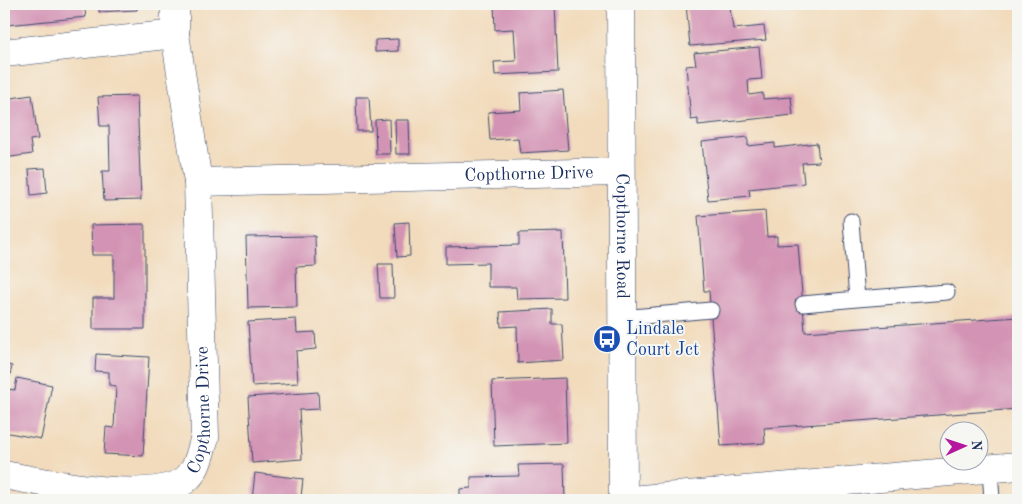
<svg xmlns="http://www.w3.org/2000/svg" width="1022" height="504" viewBox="0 0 1022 504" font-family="'Old Standard TT',serif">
  <rect width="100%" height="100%" fill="#f6f6f2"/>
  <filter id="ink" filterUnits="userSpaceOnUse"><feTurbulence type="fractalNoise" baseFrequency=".02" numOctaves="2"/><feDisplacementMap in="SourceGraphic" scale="10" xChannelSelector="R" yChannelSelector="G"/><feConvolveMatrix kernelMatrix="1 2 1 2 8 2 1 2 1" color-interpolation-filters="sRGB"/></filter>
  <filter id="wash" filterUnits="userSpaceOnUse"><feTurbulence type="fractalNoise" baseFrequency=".0096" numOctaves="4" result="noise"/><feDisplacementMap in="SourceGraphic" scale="20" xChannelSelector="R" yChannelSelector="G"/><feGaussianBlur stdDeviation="1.12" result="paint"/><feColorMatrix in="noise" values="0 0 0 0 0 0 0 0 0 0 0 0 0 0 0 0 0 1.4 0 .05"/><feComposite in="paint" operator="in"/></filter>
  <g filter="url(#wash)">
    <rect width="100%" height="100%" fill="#f2dbbc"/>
    <g id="blocks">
      <path fill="#d393b4" d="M5,4H84L86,17L7,25Z
        M99,4H137V10L99,12Z
        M494,4H555L558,72L495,75L494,62L516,61L514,29L495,30Z
        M686,4H754V5L730,7L733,29L764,26L766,40L690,46Z
        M398,39V51L375,52V40Z
        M759,47L762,79L748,80L749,95L763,93V99L791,97L793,115L698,125V119L691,120L686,66L696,65L694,53Z
        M563,90L568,150L520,153L518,138L490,140L488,112L521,110L520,93Z
        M32,95L38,139L30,140L32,154L4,158V99Z
        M137,96L141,200L104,201L102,171H110L109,126H100L98,97Z
        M356,97H369L371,131H357Z
        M389,119L390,154H376L375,120Z
        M395,120H409L410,154H396Z
        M748,137V146L775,143V148L817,143L819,162L802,163L804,183L749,189L750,196L708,200L702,142Z
        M45,168L47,193L31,195L29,169Z
        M765,211L767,237L777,236V245L798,244L805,332L1018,317V409L764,428L765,443L721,446L709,291H704L698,216Z
        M409,222L410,256L397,257L395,223Z
        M145,224V329H93V298H114V255H92L91,225Z
        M563,232L565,298L517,299L516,287H488V263L446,264V247L519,245V233Z
        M315,236L316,266L296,267L297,307L248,308L246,237Z
        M378,264H393L394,298H380Z
        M552,309V324H562L564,360L518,363L517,326L501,327L500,312Z
        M296,319L297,333L315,332L316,349L296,351L298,383L252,386L248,322Z
        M96,354L149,357L143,456L104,454L106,427L114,428L116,386L109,385V372L95,371Z
        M4,364L12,366L7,389L15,390L17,378L52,385L41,439L4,432Z
        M565,378L567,443L494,446L492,381Z
        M318,392L319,409L299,410L302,459L252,463L248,397Z
        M564,464L565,500H460V489L471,488V477L519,476L518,465Z
        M255,473L303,479L301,497L314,499V500H252Z
        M940,498L941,500H926V499Z"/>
    </g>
  </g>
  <g filter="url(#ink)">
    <use href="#blocks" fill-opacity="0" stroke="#3b496c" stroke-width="1"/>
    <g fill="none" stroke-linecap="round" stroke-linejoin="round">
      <g stroke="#3b496c" stroke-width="17">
        <path id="lane" d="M857,299L947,292
          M803,304L857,299L851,221
          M621,318L711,310
          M990,469L992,500"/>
      </g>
      <g stroke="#3b496c" stroke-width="29">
        <g id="street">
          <path d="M4,53L175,34"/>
          <path id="s1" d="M198,182L620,172"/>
          <path id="s2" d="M4,475C46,483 147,504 184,481C198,471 200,452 205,437L198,182L175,34V4"/>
          <path d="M630,500L1018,466"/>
        </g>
      </g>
      <g stroke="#3b496c" stroke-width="29">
        <g id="secondary">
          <path id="s3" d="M621,4L623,500"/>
        </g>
      </g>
      <use href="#lane" stroke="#fff" stroke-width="15"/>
      <use href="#street" stroke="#fff" stroke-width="28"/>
      <use href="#secondary" stroke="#fff" stroke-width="28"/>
    </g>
  </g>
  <defs>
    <g id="bus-disc" transform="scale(1.4375)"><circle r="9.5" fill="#1a4fb4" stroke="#f6f6f2"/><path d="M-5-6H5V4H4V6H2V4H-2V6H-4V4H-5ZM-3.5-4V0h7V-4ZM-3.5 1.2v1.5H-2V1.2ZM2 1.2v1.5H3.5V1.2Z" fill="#fff"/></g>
  </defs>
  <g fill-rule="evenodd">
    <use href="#bus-disc" x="607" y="339"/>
  </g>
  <g text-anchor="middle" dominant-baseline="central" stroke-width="4" stroke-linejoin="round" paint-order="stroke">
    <g font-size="18" fill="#1b2f5e" stroke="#f6f6f2">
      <text stroke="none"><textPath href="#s1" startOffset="331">Copthorne Drive</textPath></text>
      <text stroke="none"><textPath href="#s3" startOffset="232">Copthorne Road</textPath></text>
      <text stroke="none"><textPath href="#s2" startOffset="259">Copthorne Drive</textPath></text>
    </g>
    <g font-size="18" fill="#164399" stroke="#f6f6f2" text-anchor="start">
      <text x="626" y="329">Lindale<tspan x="626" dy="21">Court Jct</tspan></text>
    </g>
  </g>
  <rect width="1022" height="504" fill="none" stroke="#f6f6f2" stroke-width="20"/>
  <g transform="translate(964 446) rotate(87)"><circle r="24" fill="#f6f6f2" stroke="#9ea6b7"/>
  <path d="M0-4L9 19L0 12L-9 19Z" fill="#b5179e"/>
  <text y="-8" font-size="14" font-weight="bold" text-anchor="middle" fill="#1b2f5e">N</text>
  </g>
</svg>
